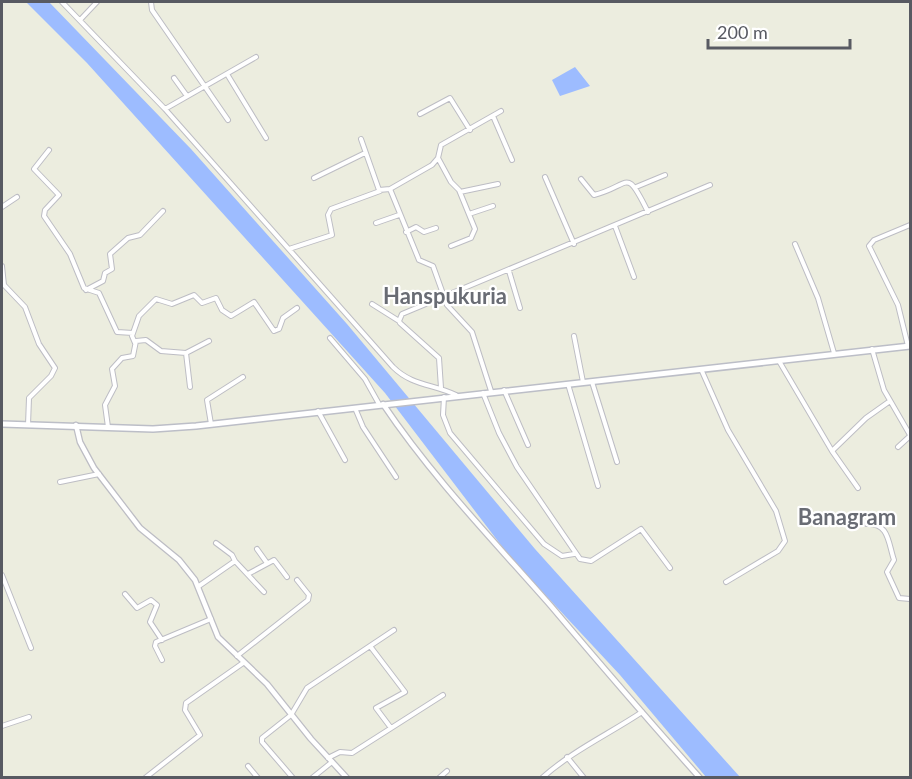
<svg xmlns="http://www.w3.org/2000/svg" width="912" height="779" viewBox="0 0 912 779" font-family="Lato,sans-serif">
  <rect width="100%" height="100%" fill="#eceddf"/>
  <path fill="#9dbcff" d="M26,2H49L191,149L347,324L535,549L740,777H706L620,675L510,557L385,393L87,63Z
    M575,67L590,86L560,96L552,80Z"/>
  <g fill="none" stroke-linecap="round" stroke-linejoin="round">
    <g stroke="#bdbdc4" stroke-width="6">
      <path id="minor" d="M62,2L165,109L393,367C412,386 434,384 456,395
        M151,2L152,10L228,120
        M80,20L97,2
        M227,74L266,138
        M174,78L187,96
        M165,109L256,57
        M420,114L450,98L470,130
        M493,116L512,160
        M361,139L379,190L390,189
        M49,150L34,169L59,195L45,210L44,216L70,254L84,288L99,293L117,332L133,333
        M438,158L451,182L459,190L475,229L471,238L451,246
        M545,177L574,244
        M314,178L365,153
        M581,179L594,195C631,186 625,165 648,212
        M636,187L665,175
        M460,192L498,184
        M2,207L17,197
        M469,214L493,206
        M376,223L399,215
        M615,226L634,277
        M406,232L416,227L424,232L436,228
        M795,244L818,298L834,353
        M289,249L332,235L328,215L331,209L380,191
        M2,266L4,285L25,307L39,344L55,368L51,376L29,398L28,425
        M509,271L520,308
        M86,290L103,281L105,273L112,269L110,254L128,238L140,235L163,211
        M372,304L399,321
        M574,336L583,382
        M330,338L365,379L379,404
        M135,343L132,336L139,316L156,299L172,304L194,295L202,303L216,298L222,310L231,316L254,302L274,331L279,329L283,318L297,308
        M908,346L898,305L869,246L874,240L910,225
        M872,349L884,390L910,435
        M186,353L190,387
        M779,361L832,451L858,488
        M701,369L728,430L776,511L785,541L778,551L726,582
        M592,382L617,462
        M568,384L598,486
        M441,388L439,358L400,323L399,321L402,314L710,185
        M504,390L528,445
        M491,391L472,332L447,305L433,266L419,260L390,189L432,165L438,158L441,145L501,111
        M483,393L499,433L517,467L580,559L591,561L641,529L670,568
        M444,397L443,415L450,433L544,544L562,556L574,554
        M355,408L363,427L396,477
        M318,411L345,460
        M211,424L207,400L243,377
        M108,427L105,405L115,386L112,369L122,358L133,356L136,341L146,340L161,351L186,353L209,341
        M898,447L910,436
        M832,451L866,418L890,401
        M60,482L99,474
        M867,524C889,523 888,542 894,560L887,572L899,598L910,599
        M216,543L232,555L235,561
        M257,549L267,563
        M248,574L274,560L287,577
        M2,575L31,648
        M199,586L235,561L264,592
        M125,594L137,608L151,600L157,605L150,622L162,640
        M370,646L405,692L376,708L391,728
        M237,656L308,600L309,595L297,580
        M162,660L155,646L156,642L211,619
        M2,726L29,717
        M567,757L584,778
        M328,758L340,752L352,753L443,695
        M248,766L258,778
        M145,778L200,735L185,710L186,703L243,663
        M293,778L262,742V738L291,715L307,688L394,630
        M312,778L332,762
        M439,778L447,771
        M542,778C572,751 609,734 642,712"/>
    </g>
    <g stroke="#bdbdc4" stroke-width="7">
      <path id="tertiary" d="M383,404C432,477 493,540 551,606C600,664 649,721 700,778
        M76,425L80,442L94,468L140,528L179,560L195,580L218,637L267,684L311,739L347,778"/>
    </g>
    <g stroke="#bcbec7" stroke-width="8">
      <path id="secondary" d="M2,424L153,429L196,426L910,346"/>
    </g>
    <use href="#minor" stroke="#fff" stroke-width="4"/>
    <use href="#tertiary" stroke="#fff" stroke-width="4.5"/>
    <use href="#secondary" stroke="#fff" stroke-width="5"/>
  </g>
  <g text-anchor="middle" dominant-baseline="central" stroke-width="4.5" stroke-linejoin="round" paint-order="stroke">
    <g font-size="22" font-weight="bold" fill="#696c74" stroke="#fff">
      <text x="445" y="295">Hanspukuria</text>
      <text x="847" y="516">Banagram</text>
    </g>
  </g>
  <rect width="912" height="779" fill="none" stroke="#585a62" stroke-width="6"/>
  <path d="M708 39v9h142v-9" fill="none" stroke="#585a62" stroke-width="3"/>
  <text x="717" y="39" font-size="18" fill="#585a62" stroke="#ffffff" stroke-width="4.5" paint-order="stroke">200 m</text>
</svg>
